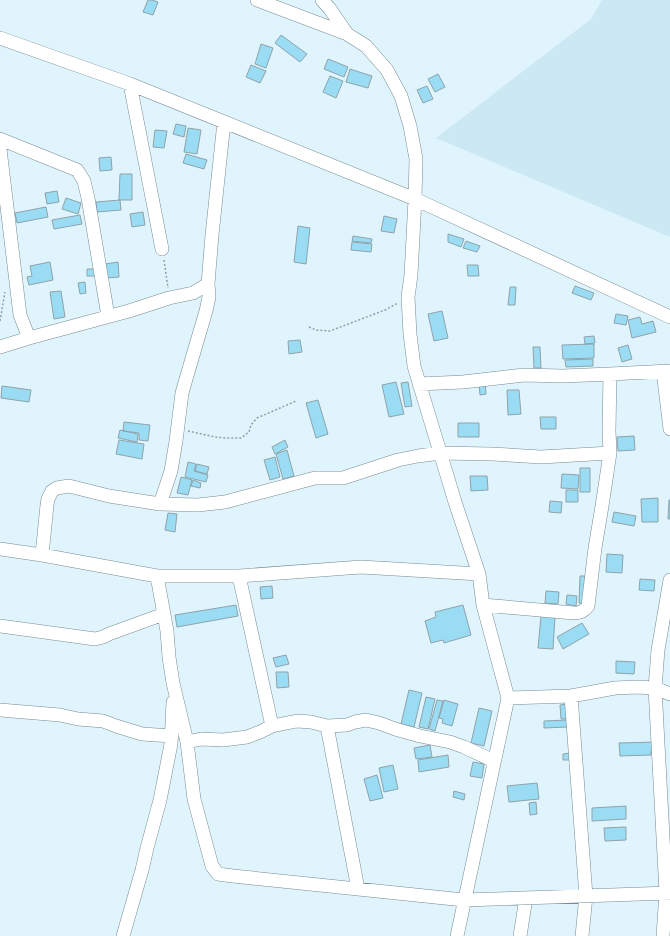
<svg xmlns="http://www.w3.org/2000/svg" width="670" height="936" viewBox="0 0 670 936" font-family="Poppins,sans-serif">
  <rect width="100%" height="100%" fill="#dff4fc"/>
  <path fill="#cbe8f3" d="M602,0H670V237L436,138L591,19Z"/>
  <path fill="#9adcf4" stroke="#8ea3aa" d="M148,0H152L158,2L153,15L143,12Z
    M281,35L307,54L300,62L275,43Z
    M261,44L273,48L266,68L255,64Z
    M328,59L348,67L344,77L324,69Z
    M251,65L266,71L260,83L246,77Z
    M350,69L372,76L368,88L346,82Z
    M438,74L445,87L435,92L428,79Z
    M330,76L343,81L336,98L323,92Z
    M427,86L433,99L423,103L417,90Z
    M176,124L186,126L184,137L173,134Z
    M188,128L201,130L197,154L184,152Z
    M155,130L167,131L164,148L153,147Z
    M186,154L207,160L204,169L183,163Z
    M111,157L112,170L100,171L99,158Z
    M120,174H132V200H119Z
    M57,191L59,202L47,204L45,193Z
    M66,198L81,203L78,214L62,209Z
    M120,200L121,210L97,212L96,202Z
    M46,207L48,217L17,223L15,213Z
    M143,212L145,225L132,227L130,214Z
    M80,215L82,224L54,229L52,220Z
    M384,216L397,219L394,233L381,231Z
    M298,226L310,228L306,264L294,262Z
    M448,234L464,239L461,247L448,242Z
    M353,236L372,239L371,243L352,241Z
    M466,241L480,246L477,252L463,248Z
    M352,242L372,244L371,252L351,250Z
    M50,262L53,280L29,285L27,277L32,276L30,266Z
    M118,262L119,277L107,278L105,264Z
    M467,265H478L479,276H468Z
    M87,269H95V276H87Z
    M85,282L86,293L80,294L78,283Z
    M575,286L594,293L591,300L572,293Z
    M510,287H516L515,305H508Z
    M61,291L65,317L54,319L50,292Z
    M442,311L448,338L434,341L428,314Z
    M616,314L628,316L626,325L614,323Z
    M640,317L642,324L653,321L656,332L632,338L628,320Z
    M594,336L595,343L585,344L584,337Z
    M300,340L302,352L289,354L288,341Z
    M594,344V358L563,359L562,345Z
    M628,345L632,359L622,362L618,348Z
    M533,347H540L541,368H534Z
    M593,359V366L566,367L565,360Z
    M396,382L404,414L389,417L382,385Z
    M408,382L412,406L405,407L401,383Z
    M485,382L486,394L480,395L479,383Z
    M2,386L31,390L29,402L1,398Z
    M507,390H519L521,414L508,415Z
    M318,400L328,434L316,438L306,403Z
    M540,417H556V429H541Z
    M124,422L150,425L148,441L139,440V433L123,431Z
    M458,423H479V437H458Z
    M120,430L138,434L137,442L118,438Z
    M634,436L635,450L618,451L617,437Z
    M119,440L144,444L142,459L116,454Z
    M285,440L288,447L275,454L272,447Z
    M287,450L294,476L283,479L276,454Z
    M275,457L280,477L270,480L264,460Z
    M188,462L196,464L194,471L208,475L206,482L185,477Z
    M197,464L209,467L207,474L195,471Z
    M580,468H590V492H580Z
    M562,474L579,475L578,489L561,488Z
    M470,476H487L488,490L471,491Z
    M181,477L192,480L188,495L177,493Z
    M193,480L201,483L200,488L191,486Z
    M566,490H578V502H566Z
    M658,498V522H642L641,499Z
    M669,500H670V519H668Z
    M550,501L562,502L561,513L549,512Z
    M614,512L636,516L634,526L612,522Z
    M168,513L177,514L175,532L165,530Z
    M607,554L623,555L622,573L606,572Z
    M580,576H585L584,604L579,603Z
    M640,579L655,580L654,591L639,590Z
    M272,586L273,598L261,599L260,587Z
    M546,591L559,592L558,604L545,603Z
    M567,595L577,596L576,606L566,604Z
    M236,605L238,616L177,627L175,615Z
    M463,605L471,635L444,643L443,640L431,643L425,621L436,617L435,612Z
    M541,616L555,617L553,649L538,648Z
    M582,623L589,634L563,649L557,637Z
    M286,655L289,664L276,667L273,658Z
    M616,661L635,662L634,674L616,673Z
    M276,672H288L289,687L277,688Z
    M409,690L422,693L414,727L401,724Z
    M426,697L435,699L428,729L419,727Z
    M437,700L443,701L435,731L429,729Z
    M444,700L458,704L452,726L442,723L443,719L439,718Z
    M566,704L567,719H561L560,705Z
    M479,708L492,711L484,746L471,743Z
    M567,720V727L544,728V721Z
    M655,742V751H651V755L620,756L619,743Z
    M430,745L432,757L416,759L414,748Z
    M570,753L571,760H563V754Z
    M448,755L449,767L419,772L418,760Z
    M473,762L484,764L482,778L470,776Z
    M393,765L398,789L384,792L379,768Z
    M377,775L383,798L370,801L364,779Z
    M537,783L539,799L509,802L507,786Z
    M454,791L465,794L464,800L453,797Z
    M536,802L537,814L530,815L529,803Z
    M626,806V819L592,821V808Z
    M626,827V840L605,841L604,828Z"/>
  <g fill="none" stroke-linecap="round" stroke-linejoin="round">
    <g stroke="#778b92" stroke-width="14">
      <path id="minor" d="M257,0L347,34
        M322,0L330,9L347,34L366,46L387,70L401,96L410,126L416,159L415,199L411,275L408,297L410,334L414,366L455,502L479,574L483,605L508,698L457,936
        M0,38L130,84L415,199L670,317
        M130,84L162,249
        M0,139L77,170L84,181L88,198L108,316
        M0,149L20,315L29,338
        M0,347L29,338L129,311L169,298L193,293L208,284
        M663,371L670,429
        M419,384L463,382L524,375L563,376L610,374L670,371
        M160,504L171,471L176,441L182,393L186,379L206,311L209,297L208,284L212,235L224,122
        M0,549L42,555L157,576H239L361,567L479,574
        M42,555L47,505L48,499L52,491L57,488L69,486L109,496L160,504L198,505L225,502L315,478H343L398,460L418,456L440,453L492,454L541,457L610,453
        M157,576L167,631L169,657L173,683L187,742L194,799L212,866L218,874L233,876L464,900L670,893
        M239,576L272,726
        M483,605L574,613C581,613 584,611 588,606L595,548L602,506L610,453L609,431L610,374
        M0,626L95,639L103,637L109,634L164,614
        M571,696L586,896L582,936
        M508,698L571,696L615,688L636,687L655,688L670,694
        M0,710L60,715L78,719L103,721L116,726L142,734L172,736
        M327,726L358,889
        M187,742L201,739L223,740L247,737L260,732L272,726L297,721L311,722L327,726L347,725L355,722L366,720L379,723L395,729L420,736L450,742L464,747L494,761
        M123,936L142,870L147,848L160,800L171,744L173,702
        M520,936L526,898
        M663,936L666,893L655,688L658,650L670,580"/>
    </g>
    <path stroke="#909fa5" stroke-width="1.5" stroke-dasharray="2 2" stroke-linecap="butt" d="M164,260L168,288
      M0,321L5,292
      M309,327L316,330L330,331L385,310L398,303
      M188,431L215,437L226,438H241L249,432L251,425L257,418L296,401"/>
    <use href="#minor" stroke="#fff" stroke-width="13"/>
  </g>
</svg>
